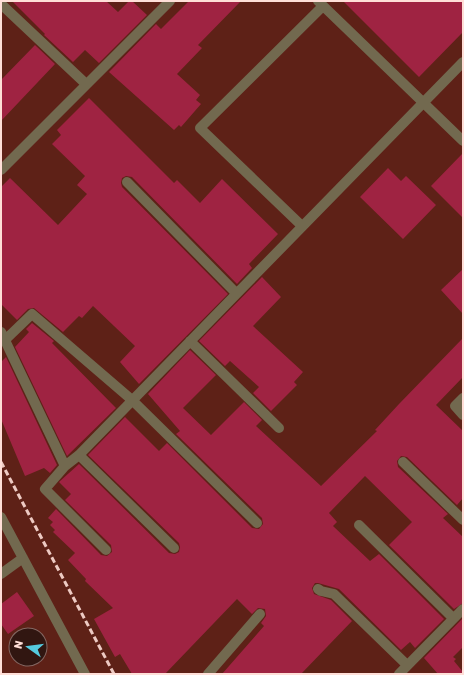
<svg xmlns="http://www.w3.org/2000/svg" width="464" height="675" viewBox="0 0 464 675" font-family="Rubik,sans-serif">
  <rect width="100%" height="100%" fill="#5e2117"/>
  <path fill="#9f2342" d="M12,1H106L118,12L129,1H132L147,15L99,63L85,50L73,62L44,35L45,34Z
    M189,1H241L198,45L202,48L177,74L200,95L196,100L201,104L181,127L179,125L174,130L109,72L156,24L161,29Z
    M343,1H463V32L419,77Z
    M35,45L55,64L1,121V80Z
    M89,98L174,183L177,180L200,203L222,179L278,234L249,264L252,268L237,284L132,177L126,176L122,178L121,183L122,187L228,294L139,384L120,362L135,346L93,306L82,318L79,316L63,332L34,308L28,309L17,320L1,304V187L10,178L58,225L87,194L77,185L85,176L52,144L61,135L57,130Z
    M463,153V218L431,186Z
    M388,168L401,181L406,176L436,205L403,239L360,197Z
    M463,269V314L441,290Z
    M262,277L281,297L253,326L303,372L294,382L297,385L271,411L253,393L259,387L230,361L225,366L199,341Z
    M32,323L54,341L52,343L116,408L67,456L15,347L29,332L26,329Z
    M463,338V377L436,405L463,431V498L457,505L407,457L401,456L397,461L398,467L448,514L443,518L463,537V603L454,609L389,545L412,522L365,476L329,513L337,522L333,526L370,561L379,554L444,619L415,648L410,642L401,650L339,589L318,583H315L312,588L314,594L331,600L352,621L301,674H222L264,626L261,623L266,616L265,609L258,608L252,614L237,599L165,674H132L120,654L115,657L94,619L113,608L85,581L86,579L68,560L75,553L53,532L55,530L50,525L53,522L48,518L56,509L101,555L107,556L112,552L111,545L65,500L71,494L59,482L79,464L169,553L175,554L179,552L180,547L179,543L88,455L125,417L159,451L167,443L252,528L259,529L263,524L262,518L176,434L180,431L148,394L190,350L216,375L183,408L211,435L244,402L262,420L256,426L321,486L377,431L375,430L399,404Z
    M6,357L57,465L50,473L44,468L25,476L1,419V362Z
    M17,592L34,616L8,634L1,624V604Z
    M463,618V647L453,657L456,659L454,661L463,672V674H438L424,658Z"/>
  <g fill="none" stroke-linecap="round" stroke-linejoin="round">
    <path stroke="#72694f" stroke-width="10" d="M318,1L463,141
      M1,4L86,84
      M1,170L170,1
      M127,182L236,293
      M302,226L200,128L323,6
      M1,332L65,466
      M5,340L32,314L132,400L257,523
      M190,341L279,428
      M463,398L455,406L463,415
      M79,455L174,548
      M403,462L463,520
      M1,517L85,674
      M359,525L453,618
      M106,550L45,489L65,466L79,455L463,62
      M1,574L23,558
      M318,589L321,591L334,594L407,665
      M208,674L260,614
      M399,674L463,609"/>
    <path stroke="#edcac3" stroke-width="3" stroke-dasharray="6 3" stroke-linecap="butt" d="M1,462L114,674"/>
  </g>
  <rect width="464" height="675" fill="none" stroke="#ffdfd8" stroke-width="4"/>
  <g transform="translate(28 647) rotate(284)"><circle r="19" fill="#311611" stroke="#836661"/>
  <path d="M0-3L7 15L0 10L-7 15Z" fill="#55cadf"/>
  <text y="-6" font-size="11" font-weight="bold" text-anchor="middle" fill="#ffdfd8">N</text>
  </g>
</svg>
